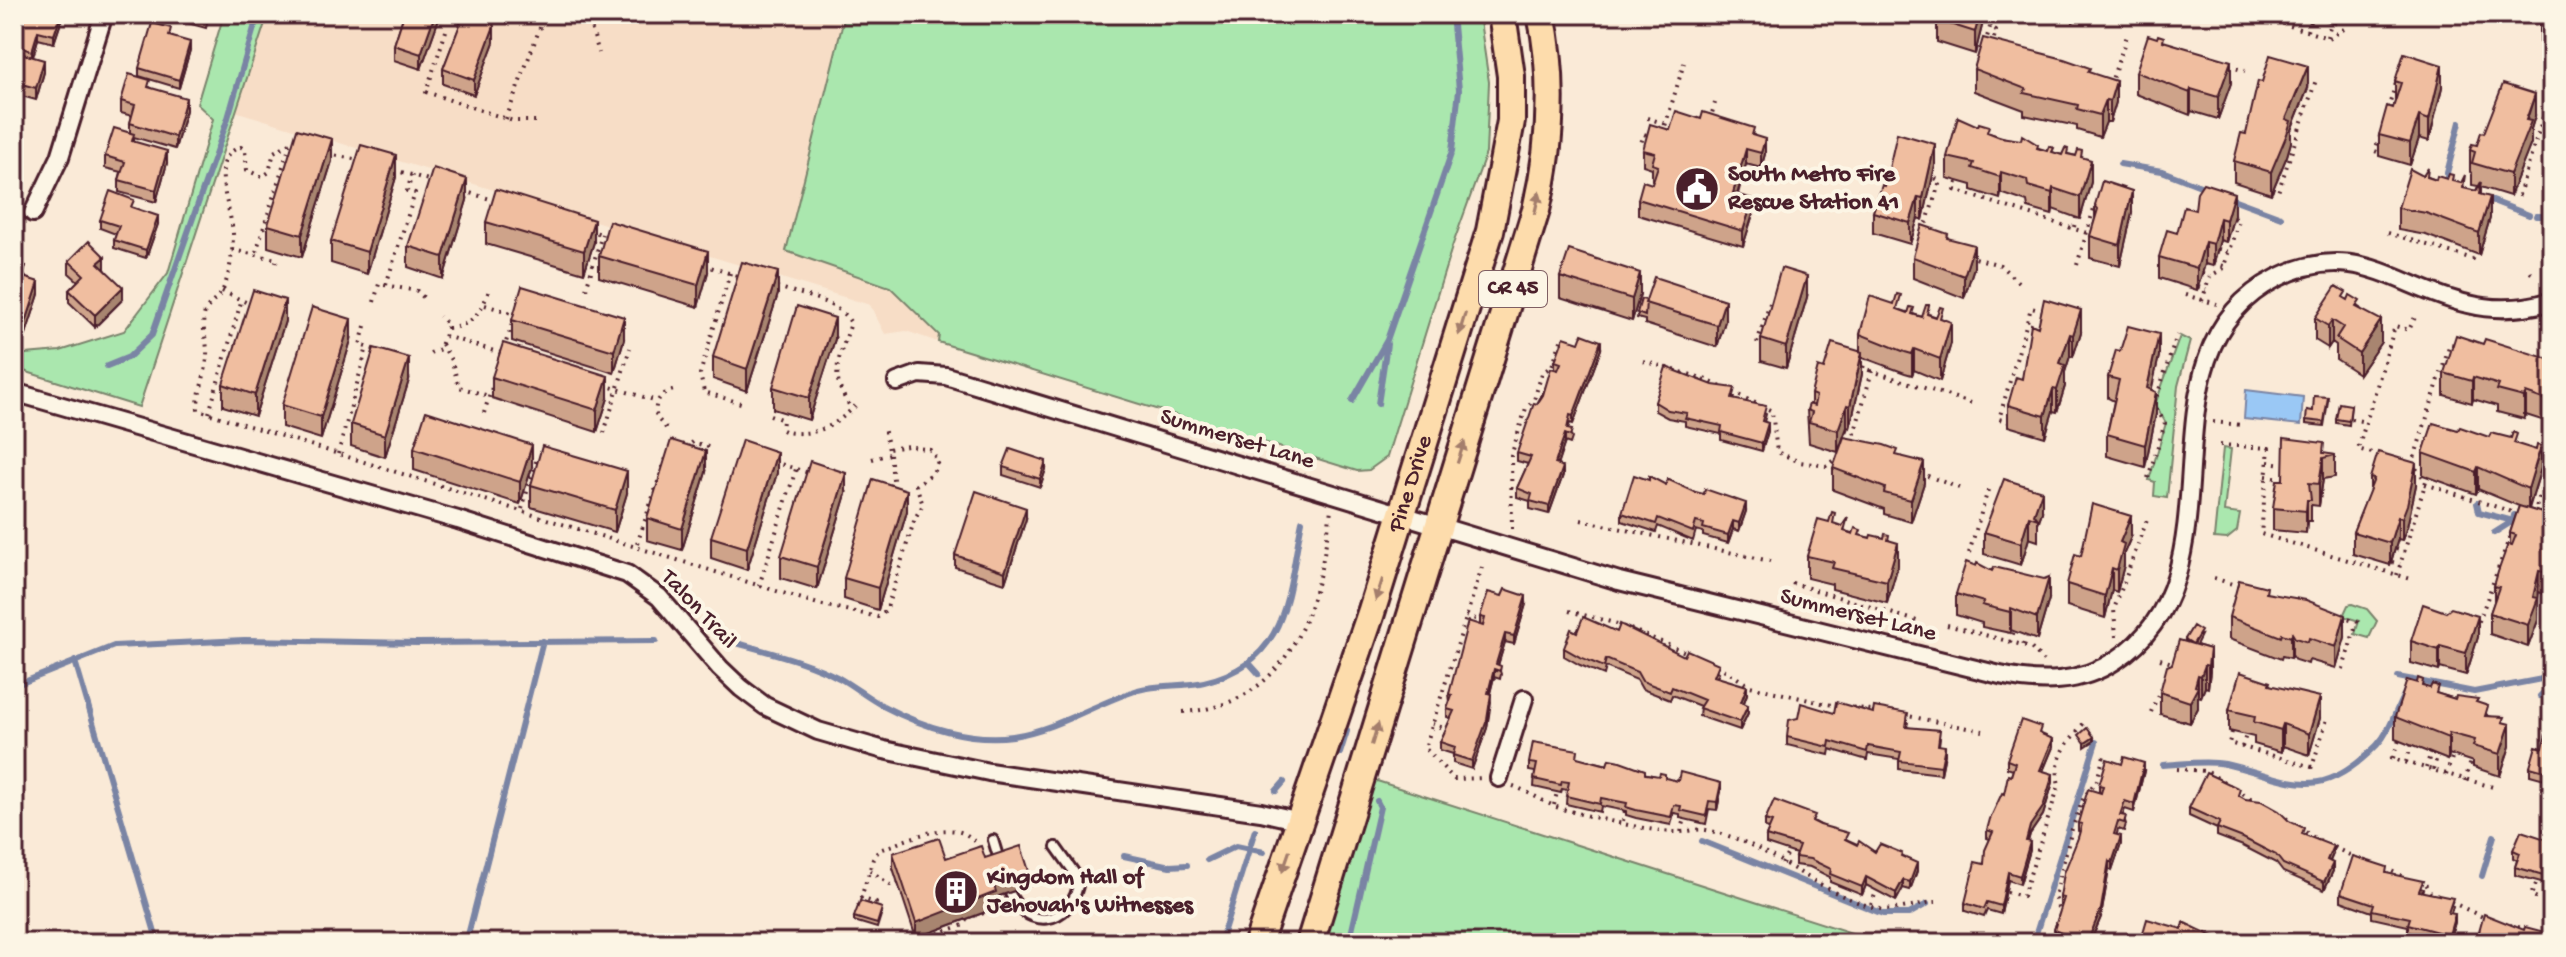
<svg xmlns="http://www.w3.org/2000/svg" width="2566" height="957" viewBox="0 0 2566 957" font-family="'Gochi Hand',sans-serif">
  <rect width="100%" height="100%" fill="#faead7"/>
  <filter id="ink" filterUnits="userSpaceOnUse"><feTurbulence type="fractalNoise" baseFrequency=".0125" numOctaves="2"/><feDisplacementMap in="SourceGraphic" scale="16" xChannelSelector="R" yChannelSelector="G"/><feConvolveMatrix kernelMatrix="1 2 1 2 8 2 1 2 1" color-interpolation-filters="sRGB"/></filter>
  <g filter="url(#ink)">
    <path fill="#f7ddc6" d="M268,14H845L786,251L890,287L939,336L938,342L906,331L885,334L870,305L235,111Z"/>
    <path fill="#aae7ae" stroke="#7a836c" stroke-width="2" d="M224,14H268L139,407L14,368V355L60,351L124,331L168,273L213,119L197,104Z
      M845,14H1479L1489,82L1486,153L1452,247L1387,457L1369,470L1357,471L938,342L939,335L890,287L786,251Z
      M2180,336L2190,341L2178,386L2167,498L2154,496L2155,482L2149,480L2166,423L2155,405Z
      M2223,448L2231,449L2224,512L2240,514L2237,531L2227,539L2214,538Z
      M2352,604L2367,609L2377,621L2369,638L2355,634L2359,621L2343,616L2348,605Z
      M1374,780L1883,943H1324Z"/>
    <path fill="#9ac8f5" stroke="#7a84a4" stroke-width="2" d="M2246,390L2303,397L2301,425L2244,419Z"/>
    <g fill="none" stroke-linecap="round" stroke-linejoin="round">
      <path stroke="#7a84a4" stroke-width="6" d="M2120,164L2162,171L2208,189
        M2448,184L2447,173L2460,122
        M2230,198L2281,217
        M2485,198L2529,215
        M2536,216H2542
        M107,366L129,357L152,335L228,118L258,14
        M1352,401L1387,340L1452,151L1459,90L1452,14
        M1378,404L1387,344
        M2477,503L2479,512L2513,521
        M2494,533L2513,521L2514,515
        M737,643C771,653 807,661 839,678C855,687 869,699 885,707C923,727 971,742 1013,736C1058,729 1096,703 1138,690C1160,684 1183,687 1204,682C1290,662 1287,593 1302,521
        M75,661L158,943
        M1250,664L1259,674
        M2398,677L2474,692L2552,677
        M14,686L114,646L244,640L417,643L656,641
        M2540,696L2552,684
        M1340,753L1347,731
        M2163,765C2182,764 2206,760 2225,764C2294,780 2318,805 2377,745C2394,727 2397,700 2413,680
        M1276,791L1284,782
        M1702,841L1883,914H1909L1927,904
        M1124,856L1170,866L1187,865
        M1207,860L1236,846L1264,852
        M2482,876L2494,836
        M466,943L543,641
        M1220,943L1255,830
        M1349,943L1380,807L1377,801
        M2033,943L2096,742"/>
      <g stroke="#4a1f2b" stroke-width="14">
        <path id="lane" d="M993,840L1000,863
          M1006,883C1021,935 1074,927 1079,879L1056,847"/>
      </g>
      <g stroke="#4a1f2b" stroke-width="22">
        <path id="street" d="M33,213L60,157L104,14
          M897,382L919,374L946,376L1619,581L2000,675C2040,684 2080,684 2116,660C2251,571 2128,353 2277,278C2356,238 2398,288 2468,304C2496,311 2525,309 2552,301
          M14,392L458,520L627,574L659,597L720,668L741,688L765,706L818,731L884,750L989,772L1261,812L1300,821
          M1499,778L1524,699"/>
      </g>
      <g stroke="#4a1f2b" stroke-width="32">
        <g id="primary">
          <path id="s1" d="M1258,943L1371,613L1490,231L1511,121V76L1502,14"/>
          <path d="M1310,943L1536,210C1551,146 1555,79 1541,14"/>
        </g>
      </g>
      <path stroke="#4a1f2b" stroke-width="4" stroke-dasharray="2 6" stroke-linecap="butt" d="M587,14L599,53
        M2252,14L2328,38L2346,28
        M446,31L426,92L513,121H539
        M2307,31L2312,15
        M2327,37L2331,23
        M1985,44L1990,27
        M1992,46L1996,30L1990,27L1994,14
        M2229,66L2245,71
        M2110,85L2128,33
        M2388,109L2396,83
        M1647,118L1666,124
        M506,119L545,14
        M1710,120L1715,103
        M1663,133L1684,63
        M2380,136L2375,151L2380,153
        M290,143L274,152L269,172L262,177L247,170L245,150L241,147C204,158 235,215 233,238C232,256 230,277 221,293C216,300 209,304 205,312C200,326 208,341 207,355C207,374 197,392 198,410L818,604L878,617L886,611L915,518L923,505L916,485L933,473L938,461L930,450L908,446L889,449
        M1647,145L1641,143L1644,134L1651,137
        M328,154L359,160
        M394,170L432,181
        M1957,182L1955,190L2093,235
        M2272,190L2278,192L2317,77
        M463,191L497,201
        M2511,192L2519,195L2552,88
        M2074,227L2076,218
        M589,230L607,236
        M1924,231L1940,181L1931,176
        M2388,233L2473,259L2475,254
        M2218,249L2229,252
        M232,250L277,259L276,263
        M256,252L290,144
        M1968,256L2000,265L2018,282
        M2214,263L2224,266
        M704,265L741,277
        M2077,265L2095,205H2098
        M2530,272L2536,276
        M730,273L700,374L704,392L744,404
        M2202,274L2210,276
        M386,285L415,193L407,191L412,175
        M777,287C801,295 837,300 851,323C839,360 827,375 852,409
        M2198,287L2206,290
        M586,289L602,234
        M222,291L252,305
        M2185,295L2217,304
        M2202,301L2210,276L2223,269L2239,220L2233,218
        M374,302L379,284L417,291L424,298
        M485,305L515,314
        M365,326L360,345L376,350
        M448,328C473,327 483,309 490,287
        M445,336L504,354
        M1757,343L1771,300
        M442,344L452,362L459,387L489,396
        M504,349L513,319
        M430,353L440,349L448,325L440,316
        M1866,358L1863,368L1872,371
        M1643,361L1702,378L1724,388
        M604,385L657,401
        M1732,392L1772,411L1777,452L1800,462L1826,466L1838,458
        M209,413L241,302
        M484,413L493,384
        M770,415L783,420L782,430L786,432C817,437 837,425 858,403
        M2351,419L2366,422
        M2009,422L1999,419L2031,308L2044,311
        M2213,422L2241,425
        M666,428L657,418C652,401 662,392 678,389
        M1846,430L1854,433
        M604,433L630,348
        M1852,442L1872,371L1971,403
        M2220,445L2269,448L2261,534L2411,579
        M685,448L693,442L711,448
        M338,454L367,347
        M890,454L894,488
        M2379,455L2358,449L2395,326L2409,330L2416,315
        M872,459L890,454L884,428
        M774,462L812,474
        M2268,462L2283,464
        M2412,465L2450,344L2456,345
        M1920,473L1959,488
        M2266,476L2282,478
        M2148,478L2165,423L2154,405L2177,335
        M2425,484L2522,515
        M522,509L537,458
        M2534,514L2552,456
        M1581,520L1770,561
        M1512,529L1511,456L1526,408L1534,400L1542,373L1552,366L1562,338
        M637,544L666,458
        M2396,549L2404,551
        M1969,553L1988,490
        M2392,562L2400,564
        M1482,567L1425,748L1454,779L1484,778
        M2397,575L2426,481L2414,466
        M2214,578L2241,587
        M1792,583L1917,621
        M759,586L796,469
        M1569,611L1618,624L1690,654
        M1466,616L1482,621
        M2341,617L2357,622L2342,672
        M1947,625L2030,647L2043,661
        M2476,629L2512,531
        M2116,637L2114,609L2147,520
        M2010,642L2014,631
        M2023,645L2026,637
        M2160,659L2172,663
        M1717,665L1750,686L1826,704L1879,711
        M1183,712C1295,705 1319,601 1331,509
        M2151,712L2171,663
        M1903,715L1983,731
        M1432,724L1447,729
        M2232,732L2229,743L2312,767L2328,716
        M2242,747L2246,735
        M2390,758L2493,787
        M2393,758L2399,740
        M2406,762L2412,744
        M2426,768L2430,755
        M2177,769L2206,771L2257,802
        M2433,770L2437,757
        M2446,775L2453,755
        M2465,781L2471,761
        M1513,786C1530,792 1546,804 1562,809C1588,816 1651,832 1676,832C1686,833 1696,828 1706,830C1769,842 1814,892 1876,908C1898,913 1915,903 1936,902
        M1554,805L1557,792
        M2286,818L2311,836L2358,859
        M1623,821L1625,811
        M1681,832L1685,819
        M1782,864L1788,853
        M2385,868L2406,878
        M870,870L890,885L898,883
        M2418,882L2425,884L2430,892L2487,919
        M2536,884L2531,895L2552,905
        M2007,892L2023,896L2059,785C2053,759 2067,743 2083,724
        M860,898L876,903L875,908
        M1871,905L1876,892
        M856,914L873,859L879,850C907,841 961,811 979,849
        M974,916L998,909L995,899
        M2060,916L2055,896L2072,829L2084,797L2097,780L2105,752
        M2510,925L2529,930
        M915,941L964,925L966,919"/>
      <use href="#lane" stroke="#fcf5e5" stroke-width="8"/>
      <use href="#street" stroke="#fcf5e5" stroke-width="16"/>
      <use href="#primary" stroke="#fddcac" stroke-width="26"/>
    </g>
    <path fill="#cea38a" stroke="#4a1f2b" stroke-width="2" d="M14,14H62V19L54,43L38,39L33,57L44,72L36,100L18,95L14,109V58L21,61L23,56L14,54Z
      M169,14H209L206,28L169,18Z
      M404,14H505V17L491,19L494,42L474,95L443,84V69L460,25L459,18L438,21L421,69L394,60V45Z
      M1985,14L1975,54L1937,42V20Z
      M2289,14H2338L2335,24L2312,15L2307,19Z
      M2439,14H2468L2466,22Z
      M2552,14V49L2540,45V24Z
      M171,36L190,50L179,88L139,76V68Z
      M2164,42L2231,83L2218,119L2191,111L2190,115L2136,94V72Z
      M1974,69L2090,73L2116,102L2110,122H2106L2100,137L2077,130V126L2024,115V110L1974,91Z
      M2395,81L2442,87L2429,141L2419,138L2410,165L2379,156V135L2393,108L2395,102Z
      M150,87L186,110L175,149L134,137V142L167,163L156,202L119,192V180L121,172L105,168V156L130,133V123L132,116L121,113V101Z
      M2308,88L2291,130V142L2287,156L2271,194L2234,182V161L2246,134Z
      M2535,116L2531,129V143L2510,196L2481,187V194L2490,218L2479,255L2426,235L2398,230V208L2428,177L2436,180L2453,181L2465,188L2476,191L2478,186L2472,185V173L2470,172V150L2477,145L2484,133Z
      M1670,130L1754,135L1765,154L1761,168L1746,164L1738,194L1753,214L1743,246L1638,215V199L1652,184L1653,180H1652V168L1643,165V150Z
      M1989,133L2062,155L2068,154L2082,157L2091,182L2080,219L2053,209L2052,215L2028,208L2027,202L2001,193L2000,199L1972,190V185L1947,178V157Z
      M332,161L302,257L268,247V225Z
      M1935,166L1923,220L1918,218L1910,244L1873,233V212L1885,186Z
      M396,177L367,274L331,263V241Z
      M467,200L443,279L408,267V246Z
      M2095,205L2132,213L2120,266L2090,258V236L2095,219Z
      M134,208L158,224L146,258L114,248V240L116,234L100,228V220Z
      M2195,210L2234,215L2226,242L2220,240L2213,266L2205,264L2197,290L2159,278V257Z
      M486,222L594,242L584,273L486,244Z
      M1948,238L1974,267L1964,298L1913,278V257Z
      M599,256L708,272L698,307L599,277Z
      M69,261L105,269L123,299L95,327L69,302V290L78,281L69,273Z
      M14,262L39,294L25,337L14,333Z
      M1560,277L1640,294L1632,321L1560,298Z
      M778,294L747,391L713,379V357Z
      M1807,297L1786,368L1761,361V339Z
      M1641,299L1725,321L1717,347L1645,324V320L1637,318Z
      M2346,299L2360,308L2381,342L2359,374L2336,359V345L2332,342L2328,348L2315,340V318Z
      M1901,310L1922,317L1929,314L1943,319L1951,343L1940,381L1914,370L1912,375L1905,373L1862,357V374L1850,428L1847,427L1838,452L1809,443L1807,410L1811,405V394L1824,369L1860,351V334Z
      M512,320L624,339L614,373L512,341Z
      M285,321L255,416L223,406V384Z
      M2038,327L2081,332L2073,357L2070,356L2065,372V386L2057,412L2053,411L2045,437L2008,426V405L2022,379Z
      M835,339L809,420L773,409V387Z
      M351,340L321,439L282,427V405Z
      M2483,344L2552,360L2551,423L2526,415L2524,419L2497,412V406L2473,399L2472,403L2444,395V373Z
      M1601,349L1573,424L1570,423L1568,429L1572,438L1570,444L1565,442L1560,456L1557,465L1563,475L1549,514L1530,509V501L1517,497V488L1528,464L1517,461V453L1537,404L1555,369V361Z
      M2120,351L2159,356L2151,390L2156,414L2145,467L2107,456V434L2114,401L2108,398V377Z
      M492,377L608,398L597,432L492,398Z
      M409,380L385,457L351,446V424Z
      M1735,397L1734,400L1766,414L1764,422L1768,431L1762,451L1721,440V434L1685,426V421L1668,418L1655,411V402Z
      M2328,401L2324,426L2306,424V420L2313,411Z
      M2351,405L2349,425L2336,423V419Z
      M2489,437L2517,444L2541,468L2529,509L2552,516L2544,594L2539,592L2538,598V620L2528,647L2490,634V613L2494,602V586L2510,544V533L2519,506L2478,489L2476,494L2423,475V453Z
      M414,448L532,467L520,504L414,470Z
      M2324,454L2335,455V477L2323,479L2319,506L2311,505V521H2307L2306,533L2273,530V508L2283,480Z
      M1898,456L1924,483L1911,522L1884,514V509L1833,490V468Z
      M1003,467L1046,469L1040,487L1003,475Z
      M706,472L682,550L647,540V518Z
      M777,473L747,570L711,558V537Z
      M2370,478L2416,485L2407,527L2402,540L2398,539L2390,565L2353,554V532L2370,491Z
      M531,485L627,493L615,532L531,507Z
      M1666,485L1695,492L1746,511L1739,531L1733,529L1728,543L1703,536V532L1696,530L1693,541L1658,526L1656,532L1622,521V513Z
      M846,494L817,589L781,578V556Z
      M907,511L878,610L844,599V578Z
      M2042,512L2038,523V541L2029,538L2021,565L1984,554V532Z
      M1026,519L1005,583L955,567V555Z
      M1835,524L1848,532L1870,538L1889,540L1898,565L1887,603L1832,589V584L1807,578V556Z
      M2131,537L2124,553V565L2117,592L2112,590L2105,618L2067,606V584Z
      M1956,594L2049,599L2037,640L2011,630L2010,633L1982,627V623L1956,615Z
      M2267,594L2345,637L2336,668L2309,660L2308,664L2295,660L2292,655L2291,658L2282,656L2281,659L2229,639V617Z
      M1526,604L1514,644L1505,642L1498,665L1501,674L1500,679L1494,677L1490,693L1491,702L1487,728L1472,769L1453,763V754L1440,750V742L1451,718L1447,717V709L1450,702L1449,694L1480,625V617Z
      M1577,632H1617L1719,672L1717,677L1747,694L1744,703L1748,713L1740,730L1699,716L1700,706L1672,695L1670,700L1642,689L1637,680L1606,667L1604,675L1580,665L1564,656V648Z
      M2201,635L2196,645L2210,649V671L2208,688L2205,687L2201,697L2198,696V708L2190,723L2160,714V692L2172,664L2185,641V639Z
      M2478,637L2466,675L2440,668L2439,671L2411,663V641Z
      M2270,685L2320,718L2309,755L2283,746L2281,752L2254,744V737L2229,731V710Z
      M2423,686L2438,694L2455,699L2478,703L2488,716L2504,723L2510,746L2500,776L2473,767V762L2449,754L2448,760L2395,739V717Z
      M1834,713H1873L1908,722L1907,727L1940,738L1939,745L1945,754L1941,774L1899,769V759L1868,754L1867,760L1830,749L1829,755L1787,745V737Z
      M2041,734L2053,747L2043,771L2053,782L2043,815L2030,834L2028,841L2030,850L2020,884L2008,880L2001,914L1987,910L1984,917L1965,911V903L1984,864L1990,839L1987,838V830L2004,794L2013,770L2007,768V760Z
      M2552,736V781L2530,775V767Z
      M1578,758L1721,791L1717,810L1709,809L1706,824L1680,818V814L1674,813L1671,825L1636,818L1626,815V811L1601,806L1600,812L1566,804L1567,790L1562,789L1561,793L1534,787L1535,772L1529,771V763Z
      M2144,771L2134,812L2125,809L2123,815L2126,824L2124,831L2118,829L2117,834L2121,844L2112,871L2109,869L2101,917L2090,943H2067L2054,938V930L2062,906L2060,905V897L2080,832L2078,831V823L2099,793V785Z
      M2240,796L2333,854L2330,861L2333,871L2324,890L2283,872L2276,863L2243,846L2217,836V829L2189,816V808Z
      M1765,820L1815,822L1848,840L1875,852L1902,856L1917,871L1910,890L1903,888L1896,901L1866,885L1862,895L1830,882V877L1810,867L1795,865V857L1796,854L1766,844V836L1769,829L1765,828Z
      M2552,841V895L2545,892V883L2515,875V867L2517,860L2513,858V850Z
      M893,853L946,858H985L1029,886L996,897V908L916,938L893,868Z
      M2387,873L2423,889L2422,892L2453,906L2451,913L2455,922L2449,943L2408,932V926L2372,918V912L2341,901V893Z
      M882,912L877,928L854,921V917Z"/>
    <path fill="#a88570" stroke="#4a1f2b" stroke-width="2" d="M61,14L62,19L54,43V35Z
      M435,14H438V21L421,69V54Z
      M1980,14H1985L1975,54V32Z
      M2081,14H2082V17L2073,22V18Z
      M494,26V42L474,95V80Z
      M38,31V39L32,59V51Z
      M190,42V50L179,88V80Z
      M44,60V72L36,100V88Z
      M2231,61V83L2218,119V97Z
      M2442,65V87L2429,141V120Z
      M2308,66V88L2291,130V142L2287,156L2271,194V172L2286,119Z
      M2116,81V102L2110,122V101Z
      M18,83V95L14,109V97Z
      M2191,89V111L2190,115V93Z
      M2535,94V116L2531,129V143L2510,196V174Z
      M186,98V110L175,149V137Z
      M2106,100V122L2100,137V115Z
      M2419,116V138L2410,165V143Z
      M332,139V161L302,257V235Z
      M1765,139V154L1761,168V153Z
      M1935,144V166L1923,220V198Z
      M1746,149V164L1733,208V193Z
      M167,151V163L156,202V190Z
      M396,155V177L367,274V252Z
      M2091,160V182L2080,219V197Z
      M2001,172V193L2000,199V177Z
      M467,179V200L443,279V257Z
      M2053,188V209L2052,215V193Z
      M2132,191V213L2120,266V245Z
      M2234,193V215L2226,242V220Z
      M1918,197V218L1910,244V223Z
      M2490,197V218L2479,255V233Z
      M1753,199V214L1743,246V231Z
      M158,216V224L146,258V250Z
      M2220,218V240L2213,266V244Z
      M594,220V242L584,273V251Z
      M2205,242V264L2197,290V268Z
      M1974,245V267L1964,298V276Z
      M708,251V272L698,307V285Z
      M105,257V269L98,275V263Z
      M778,272V294L747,391V369Z
      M1640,273V294L1632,321V299Z
      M1807,276V297L1786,368V347Z
      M39,282V294L25,337V325Z
      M123,287V299L95,327V315Z
      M285,300V321L255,416V395Z
      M1725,300V321L1717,347V325Z
      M2081,310V332L2073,357V335Z
      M624,317V339L614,373V351Z
      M835,318V339L809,420V398Z
      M351,319V340L321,439V417Z
      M2332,320V342L2328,348V326Z
      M2381,320V342L2359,374V353Z
      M1951,322V343L1940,381V359Z
      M2070,334V356L2065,372V386L2057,412V390L2060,363Z
      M2159,334V356L2147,410V388Z
      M1601,341V349L1573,424V416Z
      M1914,349V370L1912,375V354Z
      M1862,352V374L1850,428V406Z
      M409,358V380L385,457V435Z
      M608,376V398L597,432V410Z
      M2473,377V399L2472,403V381Z
      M2053,389V411L2045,437V416Z
      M2156,392V414L2145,467V445Z
      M2526,393V415L2524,419V397Z
      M1847,405V427L1838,452V430Z
      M1768,423V431L1762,451V443Z
      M1565,434V442L1555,472V464Z
      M532,445V467L520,504V482Z
      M2541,446V468L2528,510V489Z
      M706,451V472L682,550V529Z
      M777,452V473L747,570V548Z
      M2323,458V479L2319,506V484Z
      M1046,461V469L1040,487V479Z
      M1924,462V483L1911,522V500Z
      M2416,463V485L2407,527L2402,540V518Z
      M1563,467V475L1549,514V506Z
      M2478,467V489L2476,494V472Z
      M627,471V493L615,532V510Z
      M846,473V494L817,589V567Z
      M907,490V511L878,610V588Z
      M2042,491V512L2038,523V519L2034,514Z
      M2307,500V521L2306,533V511Z
      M1746,503V511L1739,531V523Z
      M1026,508V519L1005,583V572Z
      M2029,516V538L2021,565V543Z
      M2131,516V537L2124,553V565L2117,592V570L2120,542Z
      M2398,517V539L2390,565V543Z
      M1733,521V529L1728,543V535Z
      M2552,535V557L2544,594V572Z
      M1898,543V565L1887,603V581Z
      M2112,568V590L2105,618V596Z
      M2539,571L2538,620L2528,647V625L2533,597Z
      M2049,577V599L2037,640V618Z
      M1526,596V604L1514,644V636Z
      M2011,608V630L2010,633V612Z
      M2345,615V637L2336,668V647Z
      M2478,616V637L2466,675V653Z
      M2292,633V655L2291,658V637Z
      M1505,634V642L1496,672V664Z
      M2440,646V668L2439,671V650Z
      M2210,649V671L2208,688V666Z
      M2205,665V687L2201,697V676Z
      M1494,669V677L1488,701V693Z
      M2198,675V708L2190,723V702Z
      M1747,686V694L1741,710V702Z
      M1491,694L1487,728L1472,769V761Z
      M2320,697V718L2309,755V734Z
      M1748,705V713L1740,730V722Z
      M2283,724V746L2281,752V730Z
      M2510,724V746L2500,776V754Z
      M2449,733V754L2448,760V738Z
      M2094,737V741L2085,747V743Z
      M2053,739V747L2040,778V770Z
      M1945,746V754L1941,774V766Z
      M2144,763V771L2134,812V804Z
      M2053,774V782L2043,815L2030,834L2026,849V841L2030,826Z
      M1721,783V791L1717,810V802Z
      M2121,836V844L2112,871V863Z
      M2030,842V850L2020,884V876Z
      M2333,846V854L2327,868V860Z
      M2109,861V869L2101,917L2090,943H2087Z
      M1917,863V871L1910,890V882Z
      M2333,863V871L2324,890V882Z
      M1029,871V886L996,897V908L916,938V923L993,882Z
      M2008,872V880L2001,914V906Z
      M1866,877V885L1862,895V887Z
      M1903,880V888L1896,901V893Z
      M2455,914V922L2449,943V935Z"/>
    <path fill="#f0bea0" stroke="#4a1f2b" stroke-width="2" d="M14,14H61L54,35L38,31L32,51L14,46Z
      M182,14H207L206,20Z
      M404,14H435L421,54L394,45Z
      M460,14H490L494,26L474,80L443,69L461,22Z
      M1938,14H1980L1975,32L1937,20Z
      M2071,14H2081L2073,18Z
      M2543,14H2552V27L2540,24Z
      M152,23L171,28L169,36L190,42L179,80L139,68Z
      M2148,35L2157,38L2158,35L2164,37L2163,41L2231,61L2218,97L2191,89L2190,93L2136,72Z
      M1983,38L2064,59L2090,68L2088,72L2116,81L2110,101L2106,100L2100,115L2077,109L2078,105L2024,93L2026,89L1974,69Z
      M2404,53L2442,65L2429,120L2419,116L2410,143L2379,135L2387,106L2393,108L2401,83L2395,81Z
      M23,54L44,60L36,88L18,83L14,97V58L21,61Z
      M2270,55L2308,66L2286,119L2291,121L2287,134L2271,172L2234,161L2241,133L2246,134L2258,81L2262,82Z
      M129,74L150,80L148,87L186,98L175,137L130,123L135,105L121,101Z
      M2503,84L2535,94L2526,120L2531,121L2510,174L2472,163L2475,152L2470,150L2472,144L2477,145L2481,132L2484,133Z
      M1676,111L1701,119L1703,112L1754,128L1752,135L1765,139L1761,153L1746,149L1733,193L1753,199L1743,231L1638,199L1643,181L1652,184L1658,166L1652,164L1655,153L1643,150L1650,124L1670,130Z
      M1958,117L1978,126L1979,123L1989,126L1987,132L2000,137L2021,140L2022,135L2038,145L2037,148L2047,151L2049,146L2054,148L2052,152L2062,155L2065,148L2068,149L2067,154L2076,156L2078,150L2082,151L2081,157L2091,160L2080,197L2053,188L2052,193L2028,186L2027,180L2001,172L2000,177L1972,168L1974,163L1947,157Z
      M114,128L134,134L132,141L167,151L156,190L119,180L125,162L105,156Z
      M297,129L332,139L302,235L268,225Z
      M1897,133L1935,144L1923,198L1918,197L1910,223L1873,212L1882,185L1885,186Z
      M361,145L396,155L367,252L331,241Z
      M433,168L467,179L443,257L408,246Z
      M2428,168L2427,177L2436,180L2437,176L2447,179L2449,174L2453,175L2452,181L2461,183L2465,175L2463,188L2476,191L2481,182L2479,194L2490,197L2479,233L2426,213L2398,208L2410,169L2423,176Z
      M2102,181L2132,191L2120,245L2090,236L2098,209L2095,205Z
      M2203,183L2234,193L2226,220L2220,218L2213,244L2205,242L2197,268L2159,257L2167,230L2177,233L2184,207L2195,210L2197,192Z
      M496,189L594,220L584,251L486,222Z
      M110,191L134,200L131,207L158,216L146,250L114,240L119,226L100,220Z
      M609,221L708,251L698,285L599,256Z
      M1922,225L1948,234L1947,238L1974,245L1964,276L1913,257Z
      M89,241L105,257L98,263L123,287L95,315L69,290L84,275L69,261Z
      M1569,250L1640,273L1632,299L1560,277Z
      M14,262L26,266L23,277L39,282L25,325L14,322Z
      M742,262L778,272L747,369L713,357Z
      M1781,268L1807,276L1786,347L1761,339Z
      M1654,277L1725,300L1717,325L1645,303Z
      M522,286L624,317L614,351L512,320Z
      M2336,286L2346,292L2343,297L2348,300L2350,295L2360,301L2356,307L2381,320L2359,353L2336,338L2343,327L2332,320L2328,326L2315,318Z
      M253,290L285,300L255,395L223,384Z
      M1897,294L1901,295L1897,309L1908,313L1910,307L1914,308L1912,314L1922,317L1926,305H1929L1927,314L1936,317L1940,307L1943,308L1940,318L1951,322L1940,359L1914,349L1912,354L1905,352L1860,334L1870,296L1894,304Z
      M1641,299L1646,300L1645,316L1637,313Z
      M2044,299L2081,310L2073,335L2070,334L2060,363L2065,365L2057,390L2053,389L2045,416L2008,405L2016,377L2022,379L2031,324L2038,327Z
      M797,306L835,318L809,398L773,387Z
      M312,307L351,319L321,417L282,405Z
      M2128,326L2159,334L2147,388L2156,392L2145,445L2107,434L2119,380L2108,377L2116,350L2120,351Z
      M1582,334L1601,341L1573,416L1570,415L1567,429L1572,430L1570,436L1565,434L1560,448L1555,464L1563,467L1549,506L1530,501L1532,494L1517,488L1531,457L1517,453L1534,403L1537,404L1543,395L1551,368L1558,370L1561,363L1555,361L1564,337L1579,342Z
      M2456,335L2483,344L2485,339L2552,360L2551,402L2526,393L2524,397L2497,390L2499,385L2473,377L2472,381L2444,373Z
      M503,343L608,376L597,410L492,377Z
      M1832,343L1862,352L1850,406L1847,405L1838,430L1809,422L1812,412L1807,410L1809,404L1814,406L1816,396L1811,394L1818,367L1824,369Z
      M374,348L409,358L385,435L351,424Z
      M1666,367L1713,385L1735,388L1732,399L1766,406L1762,421L1768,423L1762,443L1721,432L1722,426L1685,418L1687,413L1668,410L1655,402Z
      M2314,396L2328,397L2324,422L2306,420L2307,410L2313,411Z
      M2339,403L2351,405L2349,421L2336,419Z
      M426,411L532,445L520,482L414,448Z
      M2433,423L2458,430L2460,427L2489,437L2491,433L2511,438L2513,432L2517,434L2514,443L2536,450L2537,445L2541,446L2528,489L2478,467L2476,472L2423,453Z
      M1844,437L1884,445L1898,450L1896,455L1924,462L1911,500L1884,493L1885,488L1833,468Z
      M2284,438L2324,443L2323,453L2335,455L2323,458L2319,484L2309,483L2311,500H2307L2306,511L2273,508L2277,480H2283Z
      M671,440L706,451L682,529L647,518Z
      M742,440L777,452L747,548L711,537Z
      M542,446L627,471L615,510L531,485Z
      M1010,449L1046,461L1040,479L1003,467Z
      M2378,452L2416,463L2407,505L2402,518L2398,517L2390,543L2353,532L2374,479L2370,478Z
      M810,461L846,473L817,567L781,556Z
      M1634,475L1649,480V476L1666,485L1667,479L1695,492L1704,494L1705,489L1746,503L1739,523L1733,521L1728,535L1703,528L1704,524L1696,522L1693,532L1658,518L1656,524L1622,513Z
      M873,479L907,490L878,588L844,578Z
      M2004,479L2042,491L2034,514L2038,519L2029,516L2021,543L1984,532Z
      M976,491L1026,508L1005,572L955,555Z
      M2092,504L2131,516L2120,542L2124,544L2117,570L2112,568L2105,596L2067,584L2075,554L2081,556Z
      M2519,506L2552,516V535L2544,572L2539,571L2533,597L2538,598L2528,625L2490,613L2499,587L2494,586L2498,572L2508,544L2512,545L2516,535L2510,533Z
      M1832,512L1835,513L1833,523L1842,526L1848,517L1844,531L1853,534L1855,528L1861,530L1859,535L1870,538L1871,535L1884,538L1885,534L1889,535L1888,540L1898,543L1887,581L1832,568L1834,562L1807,556L1818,519L1829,522Z
      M1966,562L1976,566L1977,563L1992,571L1994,567L2044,579L2049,577L2037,618L2011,608L2010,612L1982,605L1984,602L1956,594Z
      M2239,580L2267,587L2266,593L2306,600L2345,615L2336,647L2309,638L2308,642L2295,638L2292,633L2291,637L2282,634L2281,637L2229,617Z
      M1505,589L1526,596L1514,636L1505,634L1496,664L1501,666L1500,671L1494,669L1488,693L1491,694L1487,720L1472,761L1453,755L1455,747L1440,742L1454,711L1447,709L1452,695L1449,694L1468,621L1483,626L1485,618L1480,617L1488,592L1502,596Z
      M2423,604L2446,612L2451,608L2478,616L2466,653L2440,646L2439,650L2411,641Z
      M1583,617L1617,632L1620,624L1684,656L1687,650L1719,664L1714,676L1747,686L1741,702L1748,705L1740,722L1699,708L1704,700L1672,687L1670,692L1642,681L1637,672L1606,659L1604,667L1580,657L1564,648L1571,629L1577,632Z
      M2193,626L2201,631L2193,644L2185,639Z
      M2179,640L2210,649L2208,666L2205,665L2201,676L2198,675L2195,686L2198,687L2190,702L2160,692L2167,666L2172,664Z
      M2240,672L2270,682L2269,685L2320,697L2309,734L2283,724L2281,730L2254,722L2255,716L2229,710Z
      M2418,678L2423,680L2422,686L2430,688L2432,684L2438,686L2436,693L2455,699L2456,696L2478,699L2476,702L2488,706L2485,716L2504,717L2502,722L2510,724L2500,754L2473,746L2475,740L2449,733L2448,738L2395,717L2407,680L2417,683Z
      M1836,702L1873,713L1874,707L1908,713L1906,727L1940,730L1938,745L1945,746L1941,766L1899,761L1901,752L1868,746L1867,752L1830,741L1829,747L1787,737L1789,720L1798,718L1801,703L1834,713Z
      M2021,720L2041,727L2039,733L2053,739L2040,770L2053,774L2043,807L2030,826L2026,841L2030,842L2020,876L2008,872L2001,906L1987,902L1984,909L1965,903L1975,862L1984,864L1985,850L1993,832L1987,830L1990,819L2002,793L2004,794L2008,775L2011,776L2015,763L2007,760Z
      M2087,728L2094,737L2085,743L2079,735Z
      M2546,734L2552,736V773L2530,767L2536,746L2543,748Z
      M1533,742L1578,750L1577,757L1607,765L1609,759L1620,761L1645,770V774L1659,776L1660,773L1665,774V778L1678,781L1680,772L1721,783L1717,802L1709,801L1706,816L1680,810L1681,806L1674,805L1671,817L1636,810L1626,807L1627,803L1601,798L1600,804L1566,796L1569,782L1562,781L1561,785L1534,779L1537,764L1529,763Z
      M2124,757L2144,763L2134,804L2125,801L2120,815L2126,816L2124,823L2118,821L2114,834L2121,836L2112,863L2109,861L2101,909L2087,943H2070L2067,942L2069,936L2054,930L2064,898L2060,897L2064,873L2078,838L2082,824L2078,823L2088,789L2101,793L2103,786L2099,785L2107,759L2122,764Z
      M2206,773L2240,789L2238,795L2245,799L2261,801L2279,811L2289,821L2304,828L2302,834L2333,846L2327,860L2333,863L2324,882L2283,864L2276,855L2243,838L2217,828L2220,822L2189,808Z
      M1774,800L1815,815L1812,821L1820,825L1848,833L1845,839L1857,845L1859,841L1875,852L1880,844L1902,853L1901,856L1917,863L1910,882L1903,880L1896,893L1866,877L1862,887L1830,874L1831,869L1810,859L1795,857L1799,846L1766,836L1772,822L1765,820Z
      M2521,831L2552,841V887L2545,884L2547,876L2515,867L2520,853L2513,850Z
      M939,838L946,858L981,846L985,858L1021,846L1029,871L993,882L996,892L916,923L893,853Z
      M2353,856L2387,867L2386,873L2423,881L2419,891L2453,898L2448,913L2455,914L2449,935L2408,924L2410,918L2372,910L2374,904L2341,893Z
      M860,901L882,908L877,924L854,917Z
      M2484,914L2524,930L2525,927L2552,934V943H2476Z
      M2147,919L2182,929L2183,922L2210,935L2240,943H2140Z"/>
    <defs><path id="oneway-solid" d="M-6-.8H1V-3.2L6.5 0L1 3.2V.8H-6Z" transform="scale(2)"/></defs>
    <g fill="#a47e6c">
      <use href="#oneway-solid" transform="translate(1537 203) rotate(-77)"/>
      <use href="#oneway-solid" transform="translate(1462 324) rotate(107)"/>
      <use href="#oneway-solid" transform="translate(1461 452) rotate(-72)"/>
      <use href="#oneway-solid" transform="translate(1379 590) rotate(108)"/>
      <use href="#oneway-solid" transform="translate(1375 734) rotate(-73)"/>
      <use href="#oneway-solid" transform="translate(1286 861) rotate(109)"/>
    </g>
  </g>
  <defs>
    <g id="civic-disc" transform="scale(2.3)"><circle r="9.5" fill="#4a1f2b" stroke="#fcf5e5"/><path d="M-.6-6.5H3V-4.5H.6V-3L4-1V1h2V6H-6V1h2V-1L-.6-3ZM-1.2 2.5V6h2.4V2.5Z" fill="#fff"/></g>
    <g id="building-disc" transform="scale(2.3)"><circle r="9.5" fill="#4a1f2b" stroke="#fcf5e5"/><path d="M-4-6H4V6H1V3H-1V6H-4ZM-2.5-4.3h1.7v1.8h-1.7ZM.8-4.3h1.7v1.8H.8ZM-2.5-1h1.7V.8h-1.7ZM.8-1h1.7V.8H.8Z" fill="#fff"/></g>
  </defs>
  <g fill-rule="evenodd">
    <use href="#civic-disc" x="1697" y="189"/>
    <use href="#building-disc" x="956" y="892"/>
  </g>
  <g text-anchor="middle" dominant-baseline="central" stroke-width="8" stroke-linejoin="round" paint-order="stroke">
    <rect fill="#fcf5e5" stroke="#7f5f63" stroke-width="2" x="1479" y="271" width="68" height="36" rx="6"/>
    <g font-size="22" font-weight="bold" fill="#4a1f2b">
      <text x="1513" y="289">CR 45</text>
    </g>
    <g font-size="24" font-weight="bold" fill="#4a1f2b" stroke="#fcf5e5" text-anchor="start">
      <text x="1728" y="175">South Metro Fire<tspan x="1728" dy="28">Rescue Station 41</tspan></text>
      <text x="987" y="878">Kingdom Hall of<tspan x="987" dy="28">Jehovah's Witnesses</tspan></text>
    </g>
    <g font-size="24" fill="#4a1f2b" stroke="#fcf5e5">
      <text transform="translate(1237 440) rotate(17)">Summerset Lane</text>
      <text stroke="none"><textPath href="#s1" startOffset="484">Pine Drive</textPath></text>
      <text transform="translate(698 610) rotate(47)">Talon Trail</text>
      <text transform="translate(1858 616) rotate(14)">Summerset Lane</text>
    </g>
  </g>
  <rect width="2566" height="957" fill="none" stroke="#fcf5e5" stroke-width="48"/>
  <rect x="24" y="24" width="2518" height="909" fill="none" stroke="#4a1f2b" stroke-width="3" filter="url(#ink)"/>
</svg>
